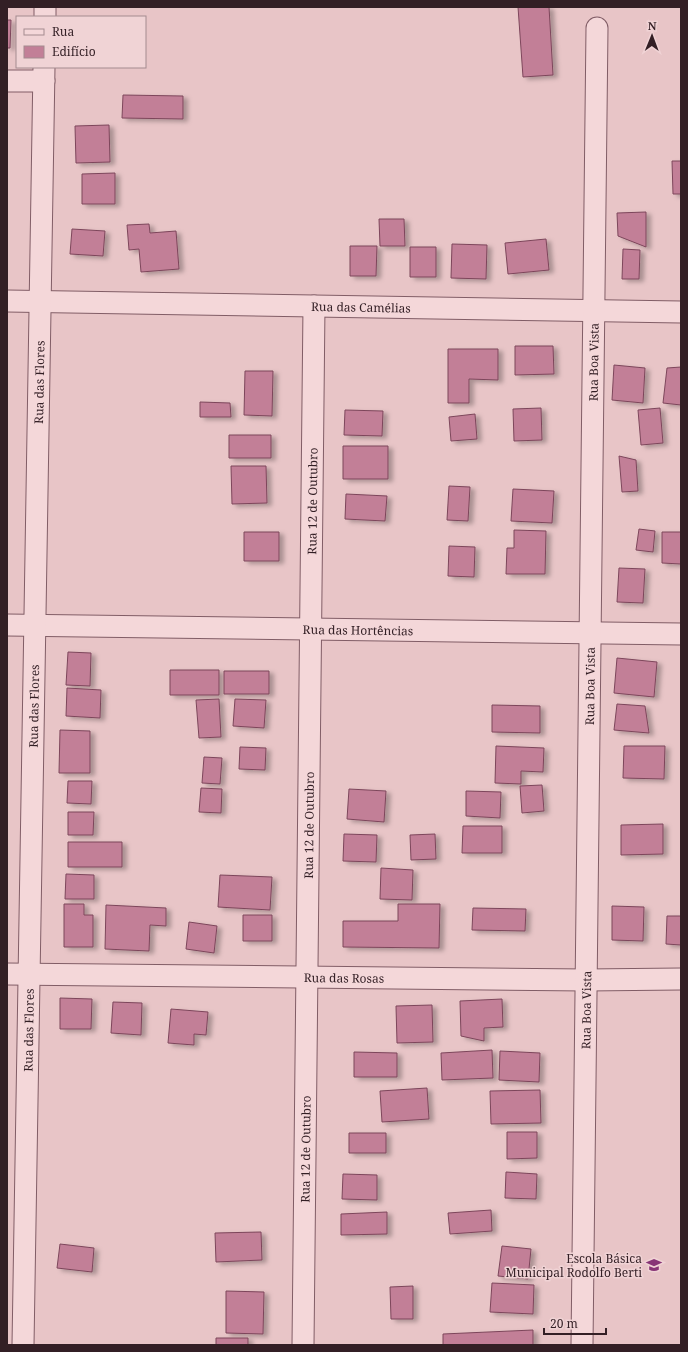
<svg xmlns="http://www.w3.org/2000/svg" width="688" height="1352" viewBox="0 0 688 1352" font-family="'Noto Serif',serif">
  <defs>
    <filter id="shadow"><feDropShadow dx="4.5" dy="2.5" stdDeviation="2" flood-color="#0004"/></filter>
  </defs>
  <rect width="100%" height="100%" fill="#e8c5c7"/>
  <path fill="#c27f97" stroke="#7d465b" filter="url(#shadow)" d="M518,7H549L553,75L523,77Z
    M7,20H11L10,48H7Z
    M123,95L183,96V119L122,118Z
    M109,125L110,162L76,163L75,126Z
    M672,161H681V194H673Z
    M115,173V204H82V174Z
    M646,212V247L618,236L617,213Z
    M379,219H404L405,246H380Z
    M149,224L150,233L176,231L179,269L141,272L139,249L129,250L127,225Z
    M72,229L105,231L103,256L70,254Z
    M546,239L549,270L508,274L505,243Z
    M452,244L487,245L486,279L451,278Z
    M350,246H377L376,276H350Z
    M410,247H436V277H410Z
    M623,249L640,250L639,279H622Z
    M515,346H553L554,374L515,375Z
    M448,349H498V380L469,379V403H448Z
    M614,365L645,368L643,403L612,400Z
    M681,367V405L663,403L667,368Z
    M245,371H273L272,416L244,415Z
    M200,402L230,403L231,417H200Z
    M541,408L542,440L514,441L513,409Z
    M660,408L663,443L641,445L638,410Z
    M345,410L383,411L382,436L344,435Z
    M475,414L477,439L451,441L449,417Z
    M229,435H271V458H229Z
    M343,446H388V479H343Z
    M619,456L636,460L638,491L622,492Z
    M231,466H266L267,503L232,504Z
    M449,486L470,487L468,521L447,520Z
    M513,489L554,491L552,523L511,521Z
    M346,494L387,496L385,521L345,519Z
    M639,529L655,531L653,552L636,550Z
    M514,530L546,531L545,574H506L507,548H514Z
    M244,532H279V561H244Z
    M662,532H681V564L662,563Z
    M449,546L475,547L474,577L448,576Z
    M619,568L645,569L643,603L617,602Z
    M68,652L91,653L90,686L66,685Z
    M617,658L657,662L654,697L614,693Z
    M170,670H219V695H170Z
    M224,671H269V694H224Z
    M67,688L101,690L100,718L66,716Z
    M219,699L221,737L199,738L196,700Z
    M235,699L266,700L264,728L233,726Z
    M617,704L645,706L649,733L614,730Z
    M492,705L540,706V733L492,732Z
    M60,730L90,731V773H59Z
    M496,746L544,748L543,772L521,771V784L495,783Z
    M624,746H665L664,779L623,778Z
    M240,747L266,748L265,770L239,769Z
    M204,757L222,758L220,784L202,783Z
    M68,781H92L91,804L67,803Z
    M542,785L544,811L522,813L520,786Z
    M201,788L222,789L221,813L199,812Z
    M349,789L386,791L384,822L347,819Z
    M466,791L501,792L500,818L466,816Z
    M68,812H94L93,835H68Z
    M663,824V854L621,855V825Z
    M463,826H502V853H462Z
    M344,834L377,835L376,862L343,861Z
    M435,834L436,859L411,860L410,835Z
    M68,842H122V867H68Z
    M381,868L413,870L412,900L380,899Z
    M66,874L94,875V899H65Z
    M220,875L272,877L270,910L218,907Z
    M64,904H84V915H93V947H64Z
    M398,904H440L439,948L343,947V921H398Z
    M106,905L166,908V926L150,925L149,951L105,949Z
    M612,906L644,907L643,941L612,940Z
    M473,908L526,909L525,931L472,930Z
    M243,915H272V941H243Z
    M667,916H681V945L666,944Z
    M189,922L217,926L214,953L186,949Z
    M60,998L92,999L91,1029H60Z
    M502,999L503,1027L484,1028V1041L461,1036L460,1001Z
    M113,1002L142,1003L141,1035L111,1033Z
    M432,1005L433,1042L397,1043L396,1006Z
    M171,1009L208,1012L206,1035L194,1034V1045L168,1043Z
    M492,1050L493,1078L442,1080L441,1053Z
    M500,1051L540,1053L539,1082L499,1080Z
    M354,1052L397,1053V1077H354Z
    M427,1088L429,1119L382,1122L380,1091Z
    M540,1090L541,1123L491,1124L490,1091Z
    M507,1132H537V1158L507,1159Z
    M349,1133H386V1153H349Z
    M506,1172L537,1174L536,1199L505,1198Z
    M343,1174L377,1175V1200L342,1199Z
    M491,1210L492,1231L450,1234L448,1213Z
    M387,1212V1234L341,1235V1214Z
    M261,1232L262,1260L216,1262L215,1233Z
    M60,1244L94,1248L92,1272L57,1268Z
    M502,1246L531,1249L528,1279L498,1276Z
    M492,1283L534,1285L533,1314L490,1312Z
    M413,1286V1319H391L390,1287Z
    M226,1291L264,1292L263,1334L226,1333Z
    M533,1330V1345H443V1334Z
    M216,1338H248V1345H216Z"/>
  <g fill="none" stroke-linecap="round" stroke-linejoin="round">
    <g stroke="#815d66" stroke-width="23">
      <g id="minor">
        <path d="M45,17V7"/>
        <path d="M7,81H44"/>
        <path id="s1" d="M7,301L681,312"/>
        <path id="s2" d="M7,625L681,634"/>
        <path id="s3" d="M7,974L586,980L681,979"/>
        <path id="s4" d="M23,1345L44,67"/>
        <path id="s5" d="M303,1345L314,306"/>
        <path id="s6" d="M582,1345L597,28"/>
      </g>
    </g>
    <use href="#minor" stroke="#f4d7d9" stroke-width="21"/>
  </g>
  <defs>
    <g id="school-bare" transform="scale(1.2)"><path d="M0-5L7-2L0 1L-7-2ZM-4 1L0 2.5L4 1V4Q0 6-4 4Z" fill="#883576" stroke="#f0d3d5" stroke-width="2.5" paint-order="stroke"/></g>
  </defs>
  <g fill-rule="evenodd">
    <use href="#school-bare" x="654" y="1265"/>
  </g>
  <g text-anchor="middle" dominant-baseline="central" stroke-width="3" stroke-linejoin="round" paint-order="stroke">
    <g font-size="12" fill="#331f25" stroke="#f0d3d5">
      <text stroke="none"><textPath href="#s1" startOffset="354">Rua das Camélias</textPath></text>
      <text stroke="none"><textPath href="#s6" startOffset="983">Rua Boa Vista</textPath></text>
      <text stroke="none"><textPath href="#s4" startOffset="963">Rua das Flores</textPath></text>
      <text stroke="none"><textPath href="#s5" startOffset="844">Rua 12 de Outubro</textPath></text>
      <text stroke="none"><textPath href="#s2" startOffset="351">Rua das Hortências</textPath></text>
      <text stroke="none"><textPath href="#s6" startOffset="659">Rua Boa Vista</textPath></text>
      <text stroke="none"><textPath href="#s4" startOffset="639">Rua das Flores</textPath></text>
      <text stroke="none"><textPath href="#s5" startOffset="520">Rua 12 de Outubro</textPath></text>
      <text stroke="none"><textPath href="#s3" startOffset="337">Rua das Rosas</textPath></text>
      <text stroke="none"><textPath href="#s6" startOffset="335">Rua Boa Vista</textPath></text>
      <text stroke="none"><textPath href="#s4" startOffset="315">Rua das Flores</textPath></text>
      <text stroke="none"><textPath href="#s5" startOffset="196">Rua 12 de Outubro</textPath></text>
    </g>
    <g font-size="12" fill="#331f25" stroke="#f0d3d5" text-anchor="end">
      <text x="642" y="1258">Escola Básica<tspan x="642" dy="14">Municipal Rodolfo Berti</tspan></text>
    </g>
  </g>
  <rect width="688" height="1352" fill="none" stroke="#331f25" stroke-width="16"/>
  <rect x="16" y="16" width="130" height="52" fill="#f0d3d5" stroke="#a48b8f"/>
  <rect x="24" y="29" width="20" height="6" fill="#f4d7d9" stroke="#a48b8f"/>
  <text x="52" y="36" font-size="12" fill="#331f25">Rua</text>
  <rect x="24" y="46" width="20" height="12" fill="#c27f97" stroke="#a48b8f"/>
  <text x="52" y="56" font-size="12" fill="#331f25">Edifício</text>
  <g transform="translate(652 36) rotate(1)" stroke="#f0d3d5" stroke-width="3" paint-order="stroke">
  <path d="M0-3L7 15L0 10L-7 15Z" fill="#331f25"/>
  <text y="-6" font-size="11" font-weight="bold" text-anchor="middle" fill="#331f25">N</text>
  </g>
  <path d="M544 1328v6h62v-6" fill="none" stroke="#331f25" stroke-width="2"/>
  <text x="550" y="1328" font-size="12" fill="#331f25" stroke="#f0d3d5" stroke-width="3" paint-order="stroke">20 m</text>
</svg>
